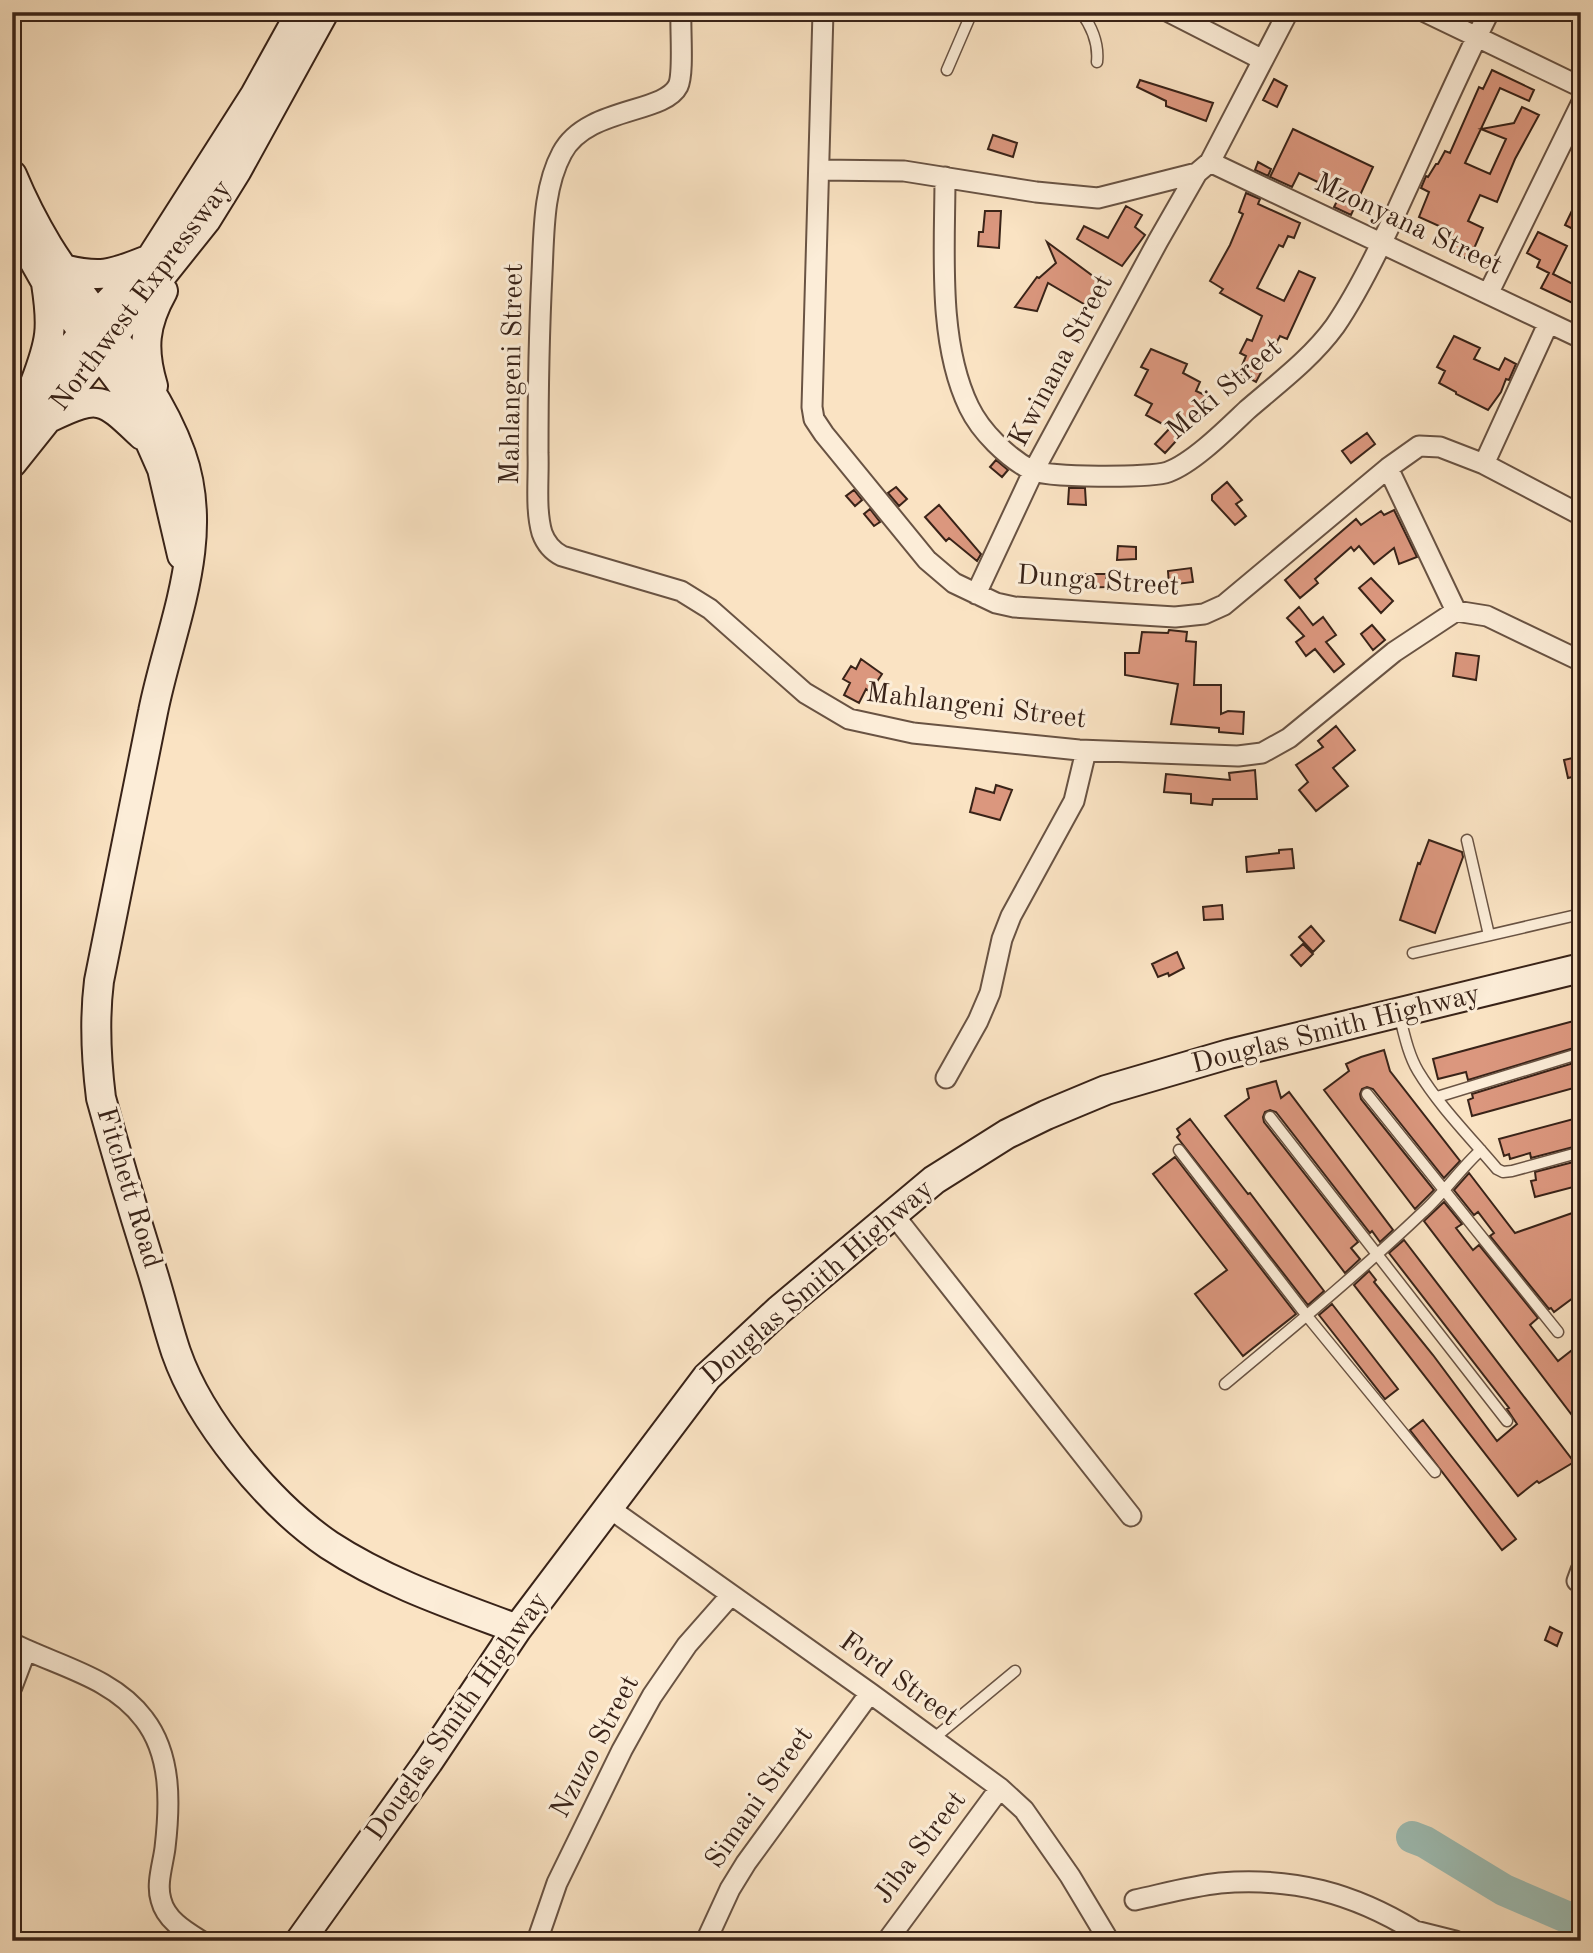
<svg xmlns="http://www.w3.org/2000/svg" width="1593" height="1953" viewBox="0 0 1593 1953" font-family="'Old Standard TT',serif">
  <rect width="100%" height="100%" fill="#fae3c3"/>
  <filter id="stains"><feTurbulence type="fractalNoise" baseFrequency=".00286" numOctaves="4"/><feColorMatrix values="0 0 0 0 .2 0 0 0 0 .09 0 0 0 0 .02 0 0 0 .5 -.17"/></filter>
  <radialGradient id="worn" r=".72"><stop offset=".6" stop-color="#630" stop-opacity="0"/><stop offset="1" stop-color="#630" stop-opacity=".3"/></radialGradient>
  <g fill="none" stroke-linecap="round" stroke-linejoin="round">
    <path stroke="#9ebeb5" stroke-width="32" d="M1412,1837L1425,1842L1504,1890L1569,1918L1581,1915"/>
  </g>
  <path fill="#db977e" stroke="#392318" stroke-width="2" d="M1492,70L1534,90L1529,101L1500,88L1465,163L1490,174L1506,139L1481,129L1514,123L1522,107L1539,115L1515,159L1497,202L1480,195L1468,221L1483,228L1469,260L1442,246L1448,230L1419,217L1429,192L1421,188L1426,176L1428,177L1436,164H1438L1445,151L1450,153L1479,87L1483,89Z
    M1274,79L1287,86L1277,107L1263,100Z
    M1140,80L1213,103L1206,121L1166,106V101L1137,87Z
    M1293,129L1373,167L1351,215L1334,207L1341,193L1299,173L1292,187L1270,177Z
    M993,135L1017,143L1013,157L988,149Z
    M1258,162L1271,169L1268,176L1255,170Z
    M1581,192V233L1565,225Z
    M1246,193L1260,199L1258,204L1300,223L1294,238L1288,236L1283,247L1279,245L1257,288L1284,301L1299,271L1315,278L1287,339L1280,336L1256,382L1239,373L1246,356L1240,353L1247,339L1252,341L1262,316L1220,293L1223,289L1210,281L1230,245L1243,214L1239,212Z
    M1126,206L1142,215L1135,227L1145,235L1122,266L1077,239L1084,226L1108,238Z
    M985,211H1001L999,248L978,246L979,232H983Z
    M1538,232L1567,246L1553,274L1581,288V307L1541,288L1549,273L1537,267L1540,260L1527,253Z
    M1047,242L1105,285L1089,307L1048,283L1037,311L1015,307L1037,277L1039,278L1056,263Z
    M1454,336L1480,348L1474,359L1499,370L1505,358L1516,364L1509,380L1506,379L1501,392L1488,410L1456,394V392L1439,383L1445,371L1437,367Z
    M1151,349L1187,364L1183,373L1200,382L1196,391L1207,396L1202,405L1206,408L1190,429L1188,428L1165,453L1155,444L1170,428L1146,415L1152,404L1135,395L1148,370L1141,367Z
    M1367,433L1375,444L1351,463L1342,451Z
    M996,460L1008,470L1002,477L990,467Z
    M1227,482L1242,500L1236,504L1246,516L1235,525L1212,500V495Z
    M896,487L907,499L899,506L888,493Z
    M1069,488H1085L1086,505L1068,504Z
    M854,490L862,500L855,506L846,496Z
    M939,505L981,554L977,561L949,538L946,541L925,517Z
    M870,509L880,522L874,526L864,514Z
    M1394,510L1417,557L1399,564L1394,548L1374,564L1359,546L1354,551L1351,547L1315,579L1318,583L1300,598L1285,580L1356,519L1361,525L1381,511L1384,515Z
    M1118,546L1136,547V559L1117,560Z
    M1191,568L1193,582L1169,585L1168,571Z
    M1075,574H1106L1107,587L1075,588Z
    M1371,578L1393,601L1381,613L1359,588Z
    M1299,607L1313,625L1323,617L1336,635L1326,642L1344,664L1334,672L1315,649L1306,656L1296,642L1304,636L1287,618Z
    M1372,625L1385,640L1373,650L1361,634Z
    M1169,630L1187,632L1186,641L1196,642L1194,685H1221V714L1228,711L1244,712L1243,734L1219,732V728L1171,724L1178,684L1125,675V653H1139L1142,632L1168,633Z
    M1456,653L1479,656L1476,680L1453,676Z
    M861,659L882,674L870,692L866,689L859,703L844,695L850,683L843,679L851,666L856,669Z
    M1336,726L1355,750L1333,768L1348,786L1316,811L1299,790L1308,782L1296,765L1323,747L1318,741Z
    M1581,756V775L1568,778L1564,760Z
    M1255,770L1257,799H1213L1212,805L1191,803V794L1164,792L1166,774L1230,780L1229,773Z
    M996,785L1012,790L1000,820L970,812L976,788L994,793Z
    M1429,840L1462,852L1463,857L1435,933L1400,920L1418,863L1420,864Z
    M1292,849L1294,868L1247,872L1246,857L1279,853V850Z
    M1222,905L1223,919L1204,920L1203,907Z
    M1311,926L1324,941L1313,952L1299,937Z
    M1303,944L1313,954L1301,966L1291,955Z
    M1177,952L1184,968L1169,976L1168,973L1158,977L1152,964Z
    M1581,1019V1041L1575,1042L1577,1047L1468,1080L1466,1072L1438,1079L1433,1059Z
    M1384,1050L1390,1071L1460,1161L1444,1178L1373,1089L1367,1087L1362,1089L1360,1094L1361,1099L1434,1190L1415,1209L1324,1090L1349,1071L1346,1064L1361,1057Z
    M1580,1061L1581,1086L1472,1116L1468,1100L1473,1098L1472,1094Z
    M1276,1081L1281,1098L1289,1092L1393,1230L1380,1242L1372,1231L1370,1233L1276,1112L1270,1110L1265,1112L1263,1117L1264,1122L1358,1242L1351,1248L1360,1259L1345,1273L1225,1116L1249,1098L1247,1089Z
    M1581,1117V1145L1531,1158L1530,1153L1510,1159L1509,1154L1504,1156L1499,1139Z
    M1190,1119L1248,1194L1250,1193L1324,1291L1308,1305L1177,1137L1180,1134L1177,1129Z
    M1175,1157L1296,1314L1243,1356L1195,1294L1227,1270L1153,1174Z
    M1581,1160V1185L1535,1197L1531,1181L1536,1180L1535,1172Z
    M1469,1173L1515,1233L1581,1210V1292L1554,1312L1551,1308L1549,1309L1490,1236L1494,1233L1478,1212L1474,1215L1454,1190Z
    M1444,1202L1462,1224L1456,1228L1473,1250L1479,1245L1538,1318L1530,1325L1558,1361L1581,1343V1427L1424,1221Z
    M1404,1240L1574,1462L1539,1483L1537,1481L1518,1496L1354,1285L1369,1271L1376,1280L1374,1282L1433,1355L1497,1441L1517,1424L1507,1409L1509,1408L1389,1253Z
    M1332,1304L1398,1389L1385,1399L1319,1315Z
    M1423,1420L1516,1539L1502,1550L1410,1430Z
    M1550,1627L1562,1633L1557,1646L1545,1640Z"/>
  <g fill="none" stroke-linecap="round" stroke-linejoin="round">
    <g stroke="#695343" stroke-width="13">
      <path id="lane" d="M1081,12C1092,27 1099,43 1097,62
        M947,70L972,12
        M1467,840L1489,935
        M1413,953L1581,914
        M1399,1014C1404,1033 1408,1054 1418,1071C1439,1106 1471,1138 1497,1169L1503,1172L1512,1171L1581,1152
        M1367,1094L1558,1332
        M1437,1097L1581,1053
        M1270,1117L1507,1421
        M1179,1150L1307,1316L1435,1472
        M1225,1384C1292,1328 1360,1272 1423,1212C1444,1193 1460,1169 1481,1150
        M933,1739L1015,1671"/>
    </g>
    <g stroke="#695343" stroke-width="23">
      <path id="street" d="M681,12C680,29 684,74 678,86C664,114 586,107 562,153C543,188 544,234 542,273C539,333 538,393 538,453C539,478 535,509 542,533C546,544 552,551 562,556L681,591L710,609L805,693L849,719L913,733L1079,750L1238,756L1262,753L1289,738L1394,652L1456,611L1487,616L1581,661
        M823,12L812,407L814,419L824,434L927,560L954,583L996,603L1014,607L1175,617L1204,614L1224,605L1388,468L1419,446L1440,447L1484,464L1581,515
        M1169,12L1263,60
        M1425,12L1581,87
        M1210,162L1581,338
        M819,170L904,171L1036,192L1098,198L1197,173
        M945,177C945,249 937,341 969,407C981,432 1007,457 1031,470C1045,478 1152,478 1168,472C1193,463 1227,429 1247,410C1277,384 1311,359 1335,326C1361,288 1385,237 1404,195C1432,134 1459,72 1489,12
        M1488,294L1581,104
        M1484,464L1548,324
        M1388,468L1456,611
        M976,594L1033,472L1158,241L1197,173L1210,162L1288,12
        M946,1078L978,1021L990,993L1002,939L1011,916L1074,801L1086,751
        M893,1214L1131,1516
        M609,1508L870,1693L1000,1788L1024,1810L1070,1876L1109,1941
        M1577,1581L1581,1570
        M12,1643C57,1666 113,1677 144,1719C172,1755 170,1805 165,1848C163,1864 156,1884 161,1900C166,1920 185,1931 201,1941
        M12,1687L26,1650
        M1135,1900C1163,1894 1192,1886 1220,1883C1293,1877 1353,1893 1415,1931L1409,1941
        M1415,1931L1455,1941
        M537,1941L557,1883L622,1750L652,1696L687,1645L731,1595
        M706,1941L730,1889L746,1863L870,1693
        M887,1941L1000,1788"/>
    </g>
    <g stroke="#392318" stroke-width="32">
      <path id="secondary" d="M12,175C22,199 34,223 48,246C91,316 153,375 181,454C212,541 170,627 153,712C135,802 117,892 99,981C94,1021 96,1058 101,1098C116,1153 132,1207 149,1261C159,1291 166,1322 176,1352C200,1421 269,1504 329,1545C387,1583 453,1605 517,1629
        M12,222L46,282L128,392L162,469L182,555
        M63,269C100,278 110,275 145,261
        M35,383C51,341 53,328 46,283
        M153,386C142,349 144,325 163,291
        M51,417C100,393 104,399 142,435
        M12,424L97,315L151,258L255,95L301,12
        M12,463L206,220L237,170L324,12
        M300,1941L428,1762L517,1629L707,1377L779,1310L934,1180L1007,1134L1046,1115L1106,1090L1229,1054L1581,968"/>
    </g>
    <use href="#lane" stroke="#fcedd8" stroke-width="10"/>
    <use href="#street" stroke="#fcedd8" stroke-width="19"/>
    <use href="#secondary" stroke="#fcedd8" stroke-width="28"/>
  </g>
  <g text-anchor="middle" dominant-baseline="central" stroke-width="6" stroke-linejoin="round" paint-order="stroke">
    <g font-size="28" fill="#392318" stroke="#fcedd8">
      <text transform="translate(1408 225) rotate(25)">Mzonyana Street</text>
      <text transform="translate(142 296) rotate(-53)">Northwest Expressway</text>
      <text transform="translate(1062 361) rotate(-62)">Kwinana Street</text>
      <text transform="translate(513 374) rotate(-89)">Mahlangeni Street</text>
      <text transform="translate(1225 390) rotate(-40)">Meki Street</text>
      <text transform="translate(1098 582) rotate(4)">Dunga Street</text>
      <text transform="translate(976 707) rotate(7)">Mahlangeni Street</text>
      <text transform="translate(1336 1030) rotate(-14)">Douglas Smith Highway</text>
      <text transform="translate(128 1188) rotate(73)">Fitchett Road</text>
      <text transform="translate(818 1283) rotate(-41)">Douglas Smith Highway</text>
      <text transform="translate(898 1680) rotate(36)">Ford Street</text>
      <text transform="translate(458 1717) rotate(-55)">Douglas Smith Highway</text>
      <text transform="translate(596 1747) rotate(-62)">Nzuzo Street</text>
      <text transform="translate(760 1798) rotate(-55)">Simani Street</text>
      <text transform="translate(921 1848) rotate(-53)">Jiba Street</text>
    </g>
  </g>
  <rect width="1593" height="1953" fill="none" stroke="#fae3c3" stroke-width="42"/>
  <rect x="14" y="14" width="1565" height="1925" fill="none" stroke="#392318" stroke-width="3.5"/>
  <rect x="21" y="21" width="1551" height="1911" fill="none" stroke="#392318" stroke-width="2"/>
  <rect width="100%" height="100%" filter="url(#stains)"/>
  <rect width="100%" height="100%" fill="url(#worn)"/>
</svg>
